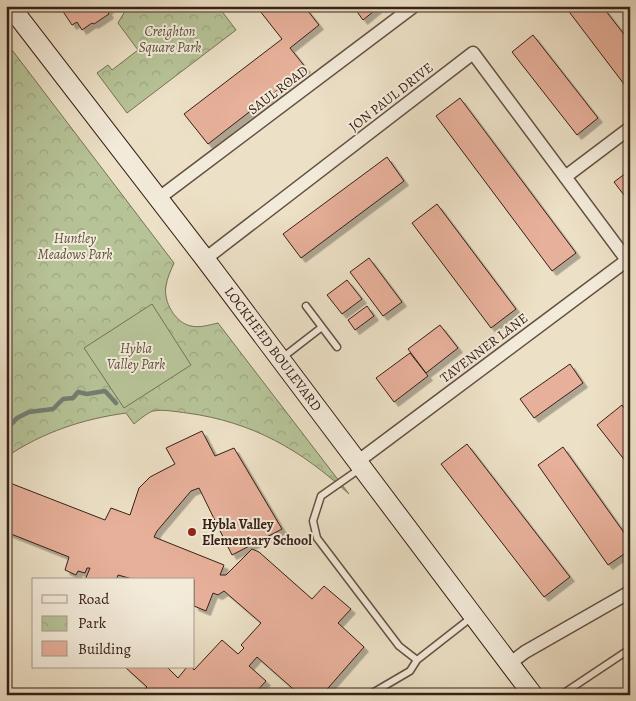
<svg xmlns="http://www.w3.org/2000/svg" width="636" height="701" viewBox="0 0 636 701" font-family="Alegreya,serif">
  <defs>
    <pattern id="park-crowns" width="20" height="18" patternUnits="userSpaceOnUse" patternTransform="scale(1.25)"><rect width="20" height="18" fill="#b6c397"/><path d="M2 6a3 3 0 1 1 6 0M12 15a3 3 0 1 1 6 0" fill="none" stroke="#9da781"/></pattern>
    <filter id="shadow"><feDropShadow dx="4.5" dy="4.5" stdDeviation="0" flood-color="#0004"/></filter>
  </defs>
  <rect width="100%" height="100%" fill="#ece0c6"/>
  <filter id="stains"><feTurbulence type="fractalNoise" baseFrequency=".004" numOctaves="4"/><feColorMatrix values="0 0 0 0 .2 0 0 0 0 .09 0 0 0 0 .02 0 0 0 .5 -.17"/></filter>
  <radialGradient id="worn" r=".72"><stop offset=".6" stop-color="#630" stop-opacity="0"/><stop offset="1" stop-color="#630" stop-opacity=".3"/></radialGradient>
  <path fill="url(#park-crowns)" stroke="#767257" d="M128,6H218L236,30L127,113L97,73L108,65L112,70L138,50L118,23Z
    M6,42L174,263C171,270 167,278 166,286C163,301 175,323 191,326C200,328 209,325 218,323L349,494C301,450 253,422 187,413C178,412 163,409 153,411C147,413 139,420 134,424L126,413C83,419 43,432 6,457Z"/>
  <path fill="#b6c397" stroke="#767257" d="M152,304L191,365L124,408L84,348Z"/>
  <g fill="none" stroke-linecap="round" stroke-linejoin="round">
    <path stroke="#727e73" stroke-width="4.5" d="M6,430L17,418L29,412L53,409L63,399L73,398L78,392L87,394L105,391L116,403"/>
  </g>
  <path fill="#e7b09a" stroke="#372017" filter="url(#shadow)" d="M66,6H112L107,10L109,14L94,24L92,23L82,30L77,22L72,25L62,10Z
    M256,6H304L319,25L290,48L306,68L208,144L184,114L282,39Z
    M353,6H384L381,8L379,7L363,20Z
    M571,6H602L630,42V92L567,9Z
    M533,35L598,118L577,135L512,52Z
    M460,98L576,253L552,271L436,116Z
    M387,157L404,181L301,258L283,234Z
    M630,170V203L614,182Z
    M437,204L516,309L491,328L412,223Z
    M369,258L402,302L383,316L350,272Z
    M347,280L362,299L342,314L327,295Z
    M367,306L374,316L355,330L348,320Z
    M440,325L458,348L426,373L408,349Z
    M410,353L428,376L394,402L376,378Z
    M570,364L583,383L534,418L520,399Z
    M622,405L630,415V467L597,425Z
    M202,431L215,456L234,448L282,529L232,555L199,488L191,491L157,531L154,537L224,565L220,575H226L252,549L259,552L312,599L324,586L351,609L338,623L364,647L322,695H300L257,657L249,666L266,681L255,693L258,695H152L145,689L147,687L125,667H167L178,678L187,667H192L194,670L222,640L238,654L244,648L241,645L261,623L224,591L218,595L213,593L206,611L194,606V580H136L118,575L116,580H85L90,568H87L85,573L78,571L76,575L65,570L69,557L6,532V489L9,490L10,483L105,520L111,508L130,515L139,488L150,477L175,464L166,448Z
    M467,444L570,577L544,597L441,464Z
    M563,447L630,541V550L608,565L538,465Z
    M630,684V695H616Z"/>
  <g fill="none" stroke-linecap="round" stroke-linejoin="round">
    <g stroke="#645043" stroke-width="9">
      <path id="lane" d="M306,306L337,347
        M282,358L322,327
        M361,468L321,496L313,521L317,538L399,646L417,660
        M369,695L410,671L417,660L472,617
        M561,695L630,649"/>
    </g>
    <g stroke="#645043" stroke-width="15">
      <path id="street" d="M565,177L630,128
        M159,198L414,6
        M205,259L473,53L627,260
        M357,462L630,258
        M509,664L525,652L630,592"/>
    </g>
    <g stroke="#372017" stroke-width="21">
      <path id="secondary" d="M10,6L205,259L533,695"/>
    </g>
    <use href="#lane" stroke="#f3ebda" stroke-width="6"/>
    <use href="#street" stroke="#f3ebda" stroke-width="12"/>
    <use href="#secondary" stroke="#f3ebda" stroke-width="19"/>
  </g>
  <circle fill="#8f2418" stroke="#f3ebda" stroke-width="2" cx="192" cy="532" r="5"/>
  <g text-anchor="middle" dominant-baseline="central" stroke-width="4" stroke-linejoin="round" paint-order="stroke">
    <g font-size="14" font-style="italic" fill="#5d513d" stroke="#f3ebda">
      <text x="170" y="31">Creighton<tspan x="170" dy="16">Square Park</tspan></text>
      <text x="75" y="238">Huntley<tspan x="75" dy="16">Meadows Park</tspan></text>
      <text x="136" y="348">Hybla<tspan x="136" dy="16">Valley Park</tspan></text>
    </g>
    <g font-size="14" fill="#372017" stroke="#f3ebda">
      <text transform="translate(278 90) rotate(-37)">SAUL ROAD</text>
      <text transform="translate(391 97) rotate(-38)">JON PAUL DRIVE</text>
      <text transform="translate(484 348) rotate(-37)">TAVENNER LANE</text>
      <text transform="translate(273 349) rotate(53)">LOCKHEED BOULEVARD</text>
    </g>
    <g font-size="14" font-weight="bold" fill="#372017" stroke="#f3ebda" text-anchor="start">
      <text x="202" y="524">Hybla Valley<tspan x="202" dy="16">Elementary School</tspan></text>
    </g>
  </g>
  <rect width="636" height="701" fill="none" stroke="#ece0c6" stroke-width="25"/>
  <rect x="8" y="8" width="621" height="686" fill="none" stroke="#372017" stroke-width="2.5"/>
  <rect x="12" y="12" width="611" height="676" fill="none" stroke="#372017"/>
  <rect x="32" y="578" width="162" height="90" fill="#f3ebda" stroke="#a89a8c"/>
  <rect x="42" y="595" width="25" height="8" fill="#f3ebda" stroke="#a89a8c"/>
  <text x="78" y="604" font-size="15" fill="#372017">Road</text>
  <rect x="42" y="616" width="25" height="15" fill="url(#park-crowns)" stroke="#a89a8c"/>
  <text x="78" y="628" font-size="15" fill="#372017">Park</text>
  <rect x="42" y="641" width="25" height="15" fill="#e7b09a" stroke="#a89a8c"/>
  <text x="78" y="654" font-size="15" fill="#372017">Building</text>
  <rect width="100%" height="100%" filter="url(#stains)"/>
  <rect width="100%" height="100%" fill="url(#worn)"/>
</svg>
